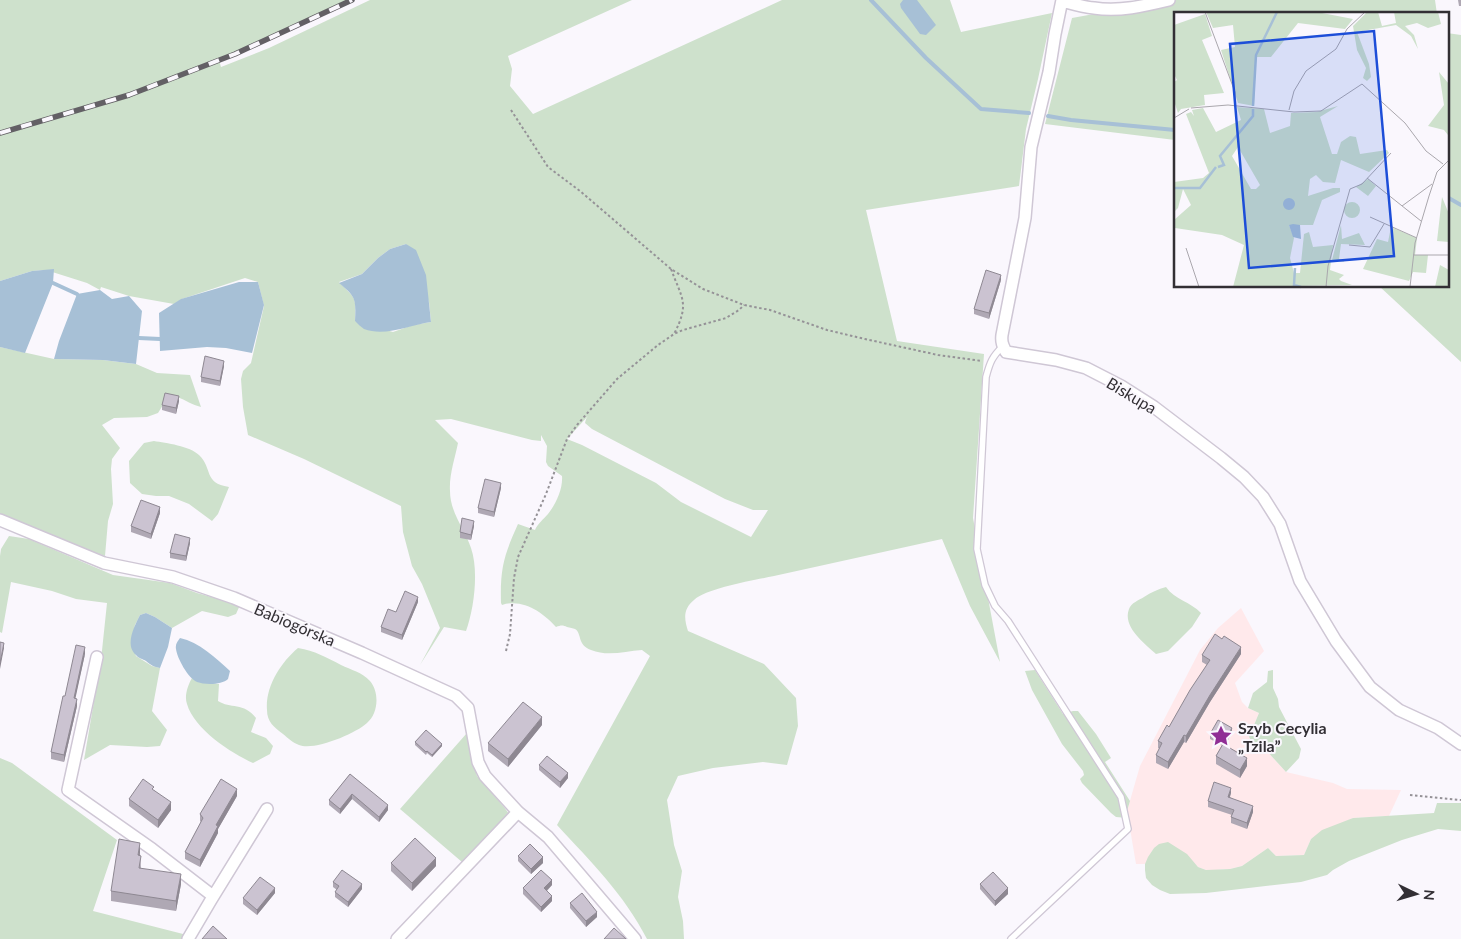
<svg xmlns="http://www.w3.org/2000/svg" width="1461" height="939" viewBox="0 0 1461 939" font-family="Lato,sans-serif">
  <rect width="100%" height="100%" fill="#faf7fd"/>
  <path fill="#ffe9eb" d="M1241,608L1264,651L1235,683L1242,702L1248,708L1259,713L1249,737L1266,750L1286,772L1333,783L1347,789L1401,790L1389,816L1353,818L1311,839L1304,855L1276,856L1268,848L1242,866L1230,869H1223L1217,870H1206L1198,867L1194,863L1154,848L1145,864H1136L1127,811L1140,766L1200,650L1218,628Z"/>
  <path fill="#cee1cc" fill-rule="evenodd" d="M0,0H349L219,60L221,67L269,48L370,0H632L508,56L512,69L510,86L533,114L782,0H950L961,32L1052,13L1038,79L1026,129L1019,186L866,210L897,341L984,354L973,518L1000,662L970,606L942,539C886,551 830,564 774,576C755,580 707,588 694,600C683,609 684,619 688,631L764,664L796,698L798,726L787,765L763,762L713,768L678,776L667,800L674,845L682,871L678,897L683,921L684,939H647C624,894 591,862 557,825L650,656L642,650C625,651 608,657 591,650C577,645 582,633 575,629C573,628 570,628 567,627C563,625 561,625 556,627C543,612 522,598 502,605L501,603C500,568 504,555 518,524L535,530C538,523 543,520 548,514C556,504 563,489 562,476L548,466L546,462L547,446L541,435V441L532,440L451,419L435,420L458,443C455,458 449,475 450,491C450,513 465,529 471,548C479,571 474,609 466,631L444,627L420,665L440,628L422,584L412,566L403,532L401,506L304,459L248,435L243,407L241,379L243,371L251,363L264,306L258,282L245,278L182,299L174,304L129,296L101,287L100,290L87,283L46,270L32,271L0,281ZM406,244L429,302L431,322L413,325L393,332L355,321C356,295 356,300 339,282L362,274L378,258L390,249ZM588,416L586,419L585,423L592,429L725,499L753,510H768L751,537L681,502L656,483L582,445L567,439Z
    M1171,0H1435L1437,14H1175V140L1045,124L1072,18Z
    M1447,33L1461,35V362L1379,286H1447Z
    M0,347L54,359L103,360L136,364L157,373L190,375L201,407C192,405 186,400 177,397L163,405L158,413L147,417L114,418L102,425L120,448L112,459L111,469L113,504L108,521L105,556L41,533L0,514Z
    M154,441C166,443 190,446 199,455C213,468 203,483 229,487L218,514L212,521L189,504L169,496H156L142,494L130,483L129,461L144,443Z
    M9,536L29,539L113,575L170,583L197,593L240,605L236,614L228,617L202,611L172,628L155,617L146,613L140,615L135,625L131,642L136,656L152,666L160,668L152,711L167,730L160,746L147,747L110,745L84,760L101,660L107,603L76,599L52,591L11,582L2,633L0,632V556L1,549Z
    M1166,587C1175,600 1191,602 1201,613L1192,627L1168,651L1156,654C1145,644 1122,627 1129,609C1131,603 1139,600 1144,597C1152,592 1158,589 1166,587Z
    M298,648C315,651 326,657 341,665C351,670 362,672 370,681C380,693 378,714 367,723C355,734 314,751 299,745C293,743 288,738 283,734C274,727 267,722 267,710C265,687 281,662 298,648Z
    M1035,670L1063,714L1073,711H1078L1096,734L1111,758L1105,762L1130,801L1127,811L1128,818L1116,817L1111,813L1082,783L1080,779L1084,775L1083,771L1062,744L1032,690L1025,671Z
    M1273,670V688L1278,699L1279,707L1301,749L1299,758L1286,772L1266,750L1258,751L1249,737L1259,713L1248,708L1253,693L1267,682L1268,671Z
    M192,678L198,682L219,684L218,701C230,709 244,702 256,718L251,732L266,738L273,746L270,754L253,763C231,753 194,729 187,704C184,696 188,685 192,678Z
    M467,733L477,776L504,807L509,814L462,862L400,809Z
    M0,758L12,763L117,840L93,911L187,935L185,939H0Z
    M1437,803H1461V831L1438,829L1402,840L1349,861L1333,870L1327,875L1301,882L1206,893L1170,894L1160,890L1152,885L1146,878L1145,870V864L1148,857L1154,848L1159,844L1168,842L1187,854L1198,867L1206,870L1230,869L1242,866L1268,848L1276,856L1304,855L1311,839L1322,830L1353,818L1434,813Z"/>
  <path fill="#a7c0d6" d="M903,0H917L936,25L926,35L920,34L901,8L900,4Z
    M406,244L416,250L426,275L431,322C410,325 385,337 364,329C361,327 358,324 355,321C356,299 356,297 339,283L362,274L378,258L390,249Z
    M54,269L53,283L25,353L0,347V281L32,271Z
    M239,282H258L264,305L252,353L226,348L207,347L160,351L159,313L181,299Z
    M100,290L112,299L129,296L142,311L136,364L103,360L54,359L59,341L77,294Z
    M146,613L155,617L172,628L168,647L160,668C154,667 151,665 146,661C143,659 138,658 136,655C124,645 135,625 140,615Z
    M180,638C199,642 216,658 230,671L228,679C222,685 205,685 197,682C188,678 177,658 176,649C175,644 178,641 180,638Z"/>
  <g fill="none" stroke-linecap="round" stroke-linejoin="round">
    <path stroke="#a7c0d6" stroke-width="4" d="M871,0L926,58L981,109L1029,113
      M1048,116L1071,120L1175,130
      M1447,197L1461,205
      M53,283L77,294
      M139,338L160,339"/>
    <g stroke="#cfc7d5" stroke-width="8">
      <path id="service" d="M1003,346C992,357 990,362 986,377L977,549L985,585L995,606L1008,621L1121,797L1128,829L1011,939"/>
    </g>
    <g stroke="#cfc7d5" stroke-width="14">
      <path id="minor" d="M1062,0L1055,34L1049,72L1031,147L1025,218L1002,335C1001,342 1003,346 1006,352L1056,360L1086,368L1121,386L1154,407L1221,458L1244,477L1263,497L1280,524L1300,581L1336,641L1370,687L1399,710L1438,728L1461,744
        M1062,1C1073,4 1083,7 1094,8C1119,12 1144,6 1169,0
        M0,520L104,563L173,577L234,598L362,653L456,696L468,708L478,762L485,776L518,812L548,837L635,939
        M97,657L68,790L152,849L213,896
        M188,939L211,900L267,809
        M397,939L518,812"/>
    </g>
    <path stroke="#959297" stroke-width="2" stroke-dasharray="2.5 2.5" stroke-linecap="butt" d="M511,110L548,167L580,191L671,269L703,289L744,305L770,310L827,330L865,339L938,355L982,361
      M671,269C682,299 690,303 674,334
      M506,651L510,634L514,578L518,557L546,494L567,439L577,425L617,379L658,345L674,334L683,330L726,318L739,310L744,305
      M1410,795L1461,800"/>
    <use href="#service" stroke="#fff" stroke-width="5.5"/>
    <use href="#minor" stroke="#fff" stroke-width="11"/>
    <g stroke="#636065" stroke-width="5.5">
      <path id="rail" d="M0,133L129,95L235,54L352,0"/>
    </g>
    <use href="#rail" stroke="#faf7fd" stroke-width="4" stroke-dasharray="11" stroke-linecap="butt"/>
  </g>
  <path fill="#afa8b4" d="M1458,0H1461V6H1459Z
    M1001,280L989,319L974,314V309Z
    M224,366L220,386L201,382V377Z
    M179,401L176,414L162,410V405Z
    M501,488L494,517L478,513V508Z
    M160,513L151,539L131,532V526Z
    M474,526L471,540L460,538V532Z
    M190,543L186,561L170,558V553Z
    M418,602L402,640L381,632V627L396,612Z
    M85,654L75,698L77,706L64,762L51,759V752L65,696Z
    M1241,654L1210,702L1186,743L1184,742L1168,769L1156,763V755L1160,749L1158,748V741L1169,727L1207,665L1202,662V655Z
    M542,725L508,767L488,751V743Z
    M1232,733L1225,745L1247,766L1240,778L1216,764V756L1222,745L1210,739V734Z
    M415,742L442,746L432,757L427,753L426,755L415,745Z
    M539,765L568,778L560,788L539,770Z
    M350,774L388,810L379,822L352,799L340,814L329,805V800Z
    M154,790L171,810L158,828L129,806V799Z
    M1231,793L1230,797L1253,812L1247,829L1231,823V817L1232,815L1208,807V801Z
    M237,796L218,829V833L200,867L185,859V852L201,822L200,821V814Z
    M140,853L141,868L181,884L176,911L111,901V891Z
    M518,856L543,863L531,874L518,861Z
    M391,863L436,866L412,891L391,871Z
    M333,882L362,889L348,907L335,897V892L337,890L333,887Z
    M980,884L1008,894L995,906L980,889Z
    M552,885L547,891L552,901L541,912L523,894V888Z
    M275,893L257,915L243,904V898Z
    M570,903L597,917L586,927L570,908Z"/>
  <path fill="#8e8892" d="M1001,275V280L989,319V313Z
    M224,361V366L220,386V381Z
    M179,396V401L176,414V408Z
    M501,483V488L494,517V512Z
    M160,507V513L151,539V534Z
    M474,521V526L471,540V535Z
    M190,538V543L186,561V556Z
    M418,597V602L402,640V635Z
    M4,643V648L0,669V663Z
    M85,647V654L74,705V698Z
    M1241,647V654L1210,702L1186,743V736L1210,695Z
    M77,699V706L64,762V755Z
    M542,717V725L508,767V759Z
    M1232,728V733L1224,747V741Z
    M1184,735V742L1168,769V762Z
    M442,744V746L432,757V755Z
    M1247,758V766L1240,778V770Z
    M568,773V778L560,788V782Z
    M1231,788V793L1228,802V797Z
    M237,789V796L218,829V833L200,867V860L216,825Z
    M352,794V799L340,814V809Z
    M171,802V810L158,828V820Z
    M388,805V810L379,822V817Z
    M1253,806V812L1247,829V823Z
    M140,843V853L138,866V855Z
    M543,857V863L531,874V869Z
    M436,858V866L412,891V883Z
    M181,874V884L176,911V901Z
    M552,880V885L544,893V888Z
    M362,884V889L348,907V902Z
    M275,888V893L257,915V910Z
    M1008,888V894L995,906V901Z
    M552,896V901L541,912V907Z
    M597,912V917L586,927V921Z"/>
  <path fill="#cbc3d1" stroke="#8e8892" d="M986,270L1001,275L989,313L974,309Z
    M205,356L224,361L220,381L201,377Z
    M165,393L179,396L176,408L162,405Z
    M485,479L501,483L494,512L478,508Z
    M141,500L160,507L151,534L131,526Z
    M462,518L474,521L471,535L460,532Z
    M175,534L190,538L186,556L170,553Z
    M405,591L418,597L402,635L381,627L388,609L396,612Z
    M1215,634L1222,639L1224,636L1241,647L1210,695L1186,736L1184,735L1168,762L1156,755L1162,743L1158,741L1167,725L1169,727L1190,690L1210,660L1202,655Z
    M0,642L4,643L0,663Z
    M76,645L85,647L74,698L77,699L64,755L51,752L63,696H65Z
    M523,702L542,717L508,759L488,743Z
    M1218,720L1232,728L1224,741L1210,734Z
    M426,730L442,744L432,755L427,751L426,752L415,742Z
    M1223,744L1247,758L1240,770L1216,756Z
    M547,756L568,773L560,782L539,765Z
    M350,774L388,805L379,817L352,794L340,809L329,800Z
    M143,779L154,787L152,789L171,802L158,820L129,799Z
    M221,779L237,789L216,825L218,826L200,860L185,852L203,818L200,814Z
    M1214,782L1231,788L1228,797L1253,806L1247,823L1231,817L1234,810L1208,801Z
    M415,838L436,858L412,883L391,863Z
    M119,839L140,843L138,855L141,856L139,868L181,874L176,901L111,891Z
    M530,844L543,857L531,869L518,856Z
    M342,870L362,884L348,902L335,892L339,886L333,882Z
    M541,870L552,880L544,888L552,896L541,907L523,888Z
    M993,872L1008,888L995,901L980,884Z
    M260,877L275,888L257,910L243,898Z
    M582,893L597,912L586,921L570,903Z
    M213,926L227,939H202Z
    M614,928L626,939H604Z"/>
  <defs>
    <g id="sight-bare" transform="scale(1.725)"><path d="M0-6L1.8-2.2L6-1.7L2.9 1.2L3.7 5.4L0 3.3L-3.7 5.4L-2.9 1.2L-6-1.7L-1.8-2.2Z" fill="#902e95" stroke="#faf7fd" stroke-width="2.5" paint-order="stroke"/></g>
  </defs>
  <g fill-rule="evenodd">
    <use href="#sight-bare" x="1221" y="736"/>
  </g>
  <g text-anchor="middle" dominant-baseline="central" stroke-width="4" stroke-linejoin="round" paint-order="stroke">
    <g font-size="16" fill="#322f34" stroke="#faf7fd">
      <text transform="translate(1132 395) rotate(31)">Biskupa</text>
      <text transform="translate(295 624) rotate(23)">Babiogórska</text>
    </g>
    <g font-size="16" font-weight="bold" fill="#322f34" stroke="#faf7fd" text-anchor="start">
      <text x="1238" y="727">Szyb Cecylia<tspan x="1238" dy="18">„Tzila”</tspan></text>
    </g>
  </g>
  <g transform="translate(1174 12)">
    <rect width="275" height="275" fill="#faf7fd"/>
    <path d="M32,0H143L179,7L171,17L124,11L97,45H82L80,94L64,91L47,38L61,35L59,13L39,16ZM193,0H204L208,14L222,11L220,0H264L267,12L254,16L243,11L231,14L240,23L244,37L237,24L222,13L183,20L195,52L197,65L193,69L189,66L192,56L183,38L179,14ZM31,2L38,24L28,28L50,81L30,83L31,93L7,97L4,101L0,89V70L3,68L0,62V13ZM265,60L275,72L274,123L270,118L254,114L270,93ZM164,94L146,105L158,142H163L167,130L176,124L182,125L186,142L213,138L215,141L195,160L167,148L161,171L149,170L142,163L136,167L134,184L159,176H166V180L172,183L166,180L148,188L139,213H115L120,226L116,246L120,261H126L130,222L135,220L139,235L159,233L156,258L170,263L165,267L167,269L178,273L59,275L70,233L48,223L1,216L0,221V208L17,193L9,177L4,196L0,200V170L29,166L35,161L12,102L17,100L20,104L18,98L29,96L42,120L67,108L63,95L90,97L96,121L116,114L117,101L142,100ZM64,135L86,173L82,177H77L58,144ZM194,167L202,174L194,184L182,175ZM268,185L275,202V230L263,229ZM170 198a8 8 0 1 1 16 0a8 8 0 1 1-16 0ZM167,213L168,227L185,221L191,233L167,232L165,247L172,250L158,248ZM217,215L243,226L241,243H254L252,261L239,260L235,269L189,257L203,227L214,230ZM266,253L275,258V275H261Z" fill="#cee1cc" fill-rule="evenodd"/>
    <path d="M109 192a6 6 0 1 1 12 0a6 6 0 1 1-12 0ZM119,212L126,213L127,227L119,225L115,213Z" fill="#a7c0d6"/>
    <path fill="none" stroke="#a7c0d6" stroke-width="2.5" d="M79,94L82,43L103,0M44,155L50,153L46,144L79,104V97M0,176H26L42,155M121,256L120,273L127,275"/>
    <path fill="none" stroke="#aaa7ad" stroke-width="1" d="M31,0L61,80V93M17,96L54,93L120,100L147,99L188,72L231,111L252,139L269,152M115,98L120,79L132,59L162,37L173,17L191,0M0,106L15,97M193,166L247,209M228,194L258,172M196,205L243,226M175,233L196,235L210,212M12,236L25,275M239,243H275M152,275L154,254L176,177L188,172L217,141M236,275L241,231L255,184L263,160L275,148"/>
    <path fill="#1d4ed8" fill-opacity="0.15" stroke="#1d4ed8" stroke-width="2.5" d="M200,19L220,244L75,256L56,32Z"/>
    <rect width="275" height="275" fill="none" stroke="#322f34" stroke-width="2.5"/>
  </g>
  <g transform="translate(1416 894) rotate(95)" stroke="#faf7fd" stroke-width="4" paint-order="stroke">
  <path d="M0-4L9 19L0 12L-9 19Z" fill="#322f34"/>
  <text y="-8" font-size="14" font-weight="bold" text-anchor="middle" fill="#322f34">N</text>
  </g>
</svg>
